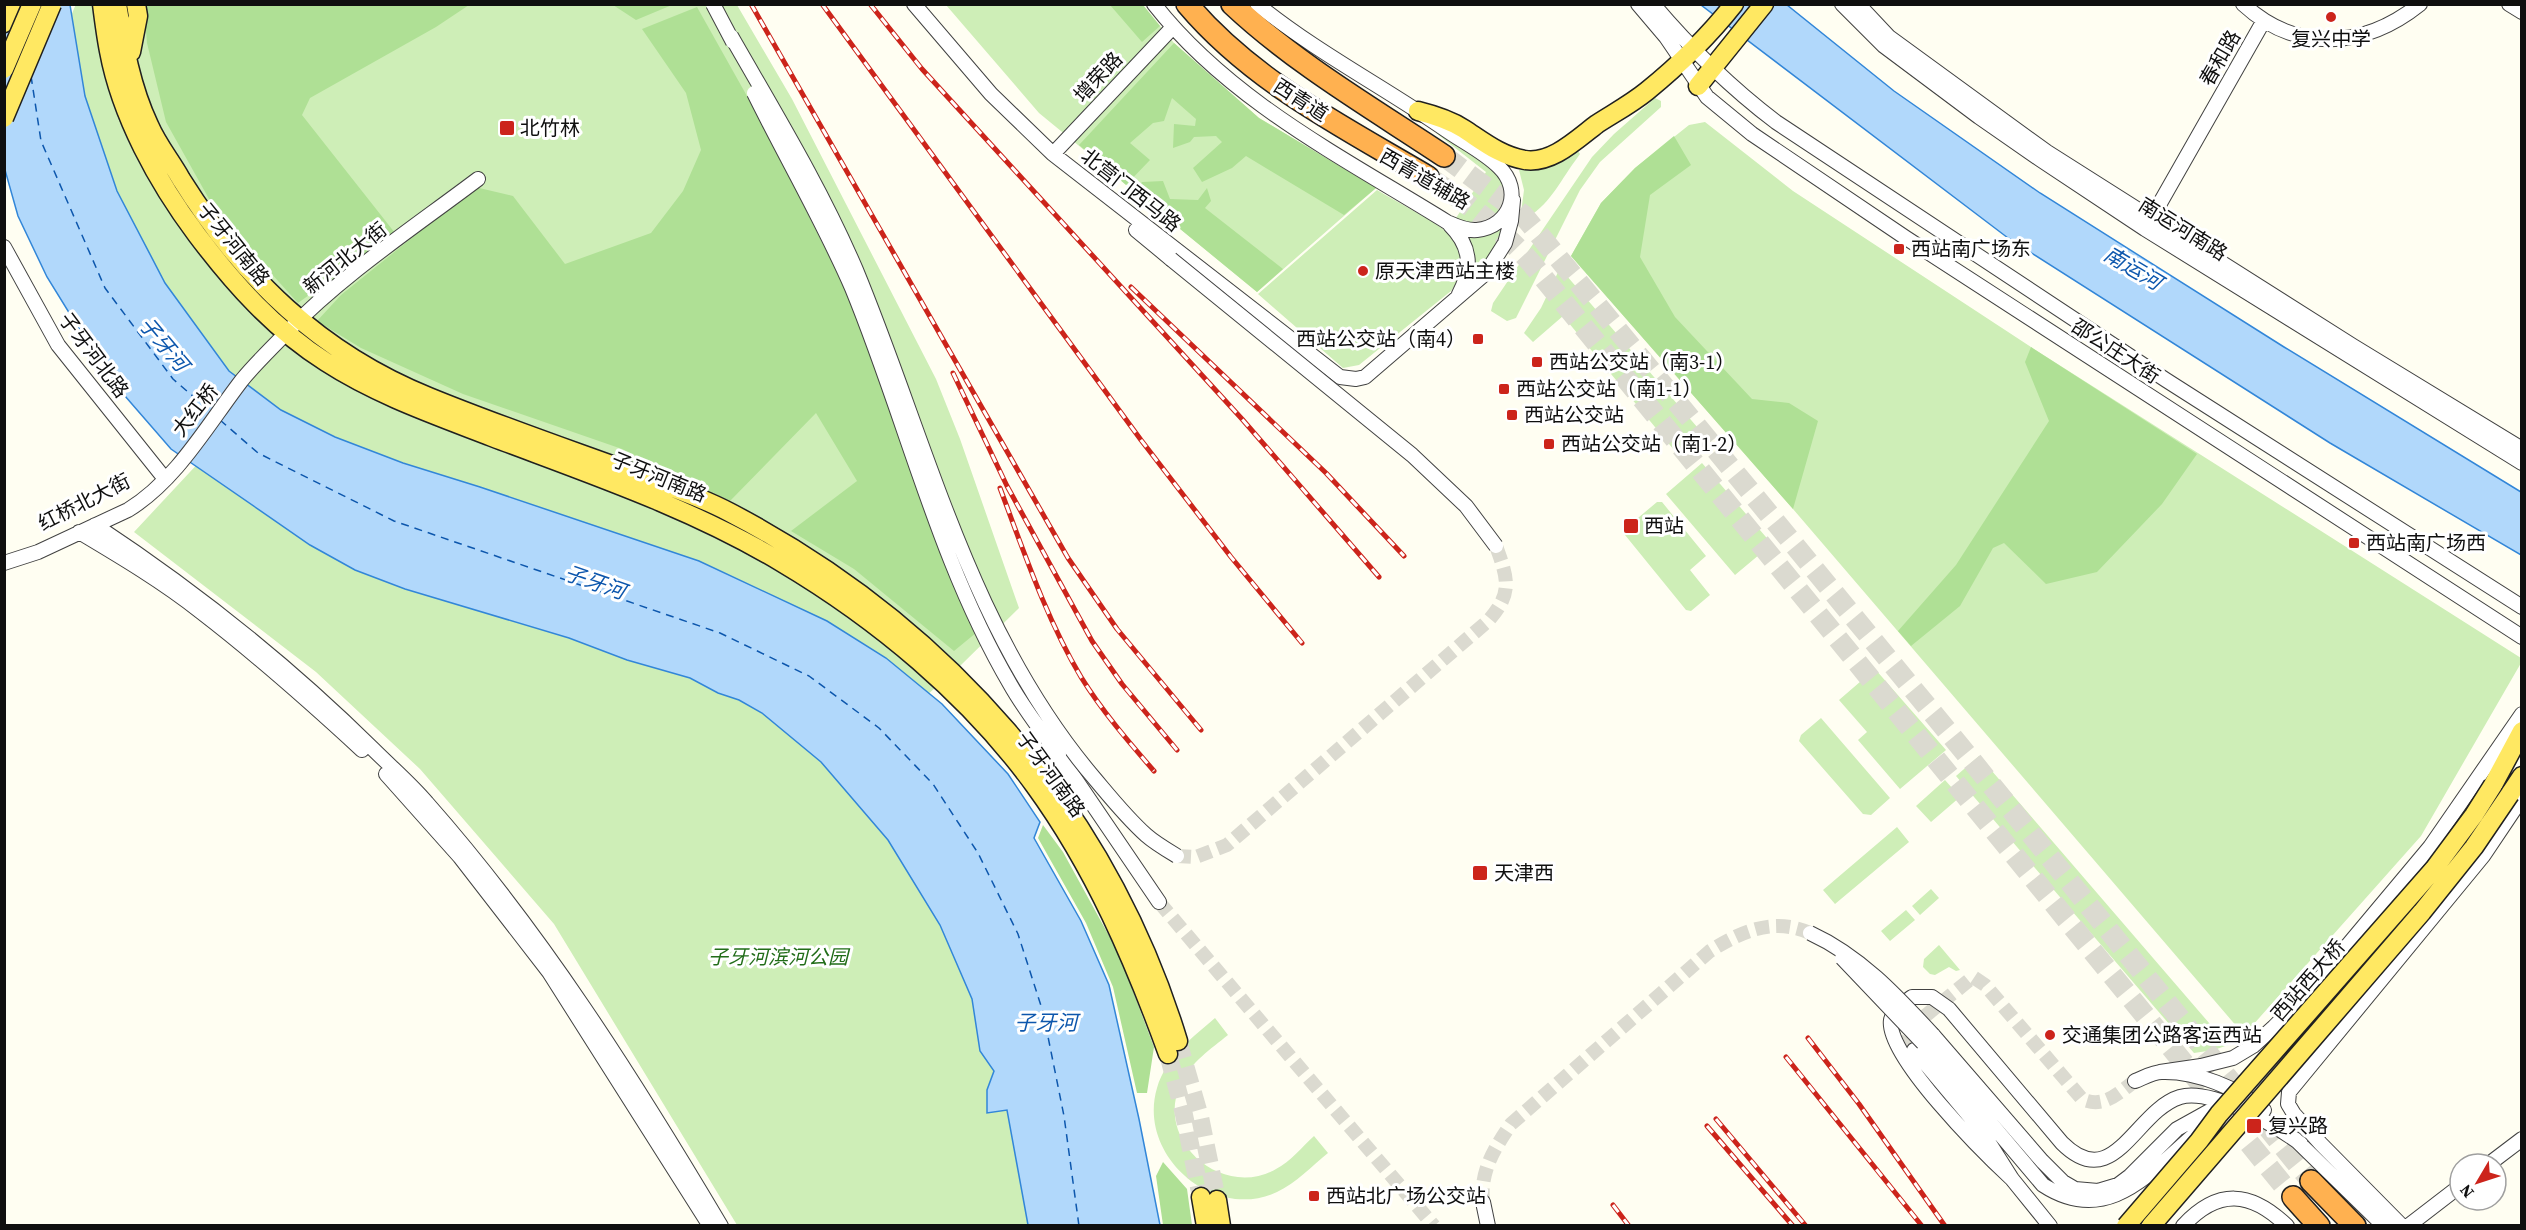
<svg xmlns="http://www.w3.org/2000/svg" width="2526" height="1230" viewBox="0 0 2526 1230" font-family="'Source Serif 4','Noto Sans SC',serif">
  <rect width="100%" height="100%" fill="#fffef2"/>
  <path fill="#ceeeb7" d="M76,4L737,5L792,99L936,379L960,439L1019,608L961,665L918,703L345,455L220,371L144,267L89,151L65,30Z
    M946,5H1143L1174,43L1259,118L1376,188L1257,292L1039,113Z
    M1655,98L1661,101V107L1600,162L1580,190L1516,318L1507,321L1491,311L1493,303L1592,157L1614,134Z
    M1705,122L1793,191L2031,347L2521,658V663L2421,836L2244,1035L1793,509L1571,256L1601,203L1635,168L1689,125Z
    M1437,132C1453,143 1493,166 1501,180C1517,209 1481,234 1456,218L1486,172L1436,133Z
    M1578,151L1580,154L1575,161C1558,184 1548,209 1520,221L1524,190L1519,170L1549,167Z
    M1377,190C1400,204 1430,218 1451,235C1467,248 1463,276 1451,291L1359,365L1343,368L1258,294Z
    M1503,227L1500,242L1471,284L1475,262L1468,238L1489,235Z
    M1560,268L1704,435L1679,456L1563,316L1533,342L1524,333L1541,308Z
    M203,458L733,679L919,852L1054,1225H737L554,924L420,769L316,672L134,532Z
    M1702,463L1772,544L1735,575L1666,494Z
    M1657,502H1662L1706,556L1690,570L1710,595L1691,611L1686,610L1625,535L1626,528Z
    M1875,669L1946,750L1900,789L1858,740L1867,732L1839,700Z
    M1821,718L1890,798L1871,815L1863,814L1799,741L1801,735Z
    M1979,756L2228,1045L2214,1050L2194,1053L1956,776Z
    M1945,780L1960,797L1931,822L1916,806Z
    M1897,827L1909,842L1835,904L1823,890Z
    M1931,889L1939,898L1920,915L1912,906Z
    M1906,910L1915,920L1890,941L1881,931Z
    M1939,945L1960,970L1956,971L1949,967L1935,975L1930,974L1923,967L1924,959Z
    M1215,1018L1228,1035C1211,1049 1191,1062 1181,1083C1153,1141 1223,1200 1276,1169C1290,1162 1302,1147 1314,1136L1328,1153C1312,1166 1296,1183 1277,1192C1213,1222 1137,1155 1157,1088C1166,1057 1192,1038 1215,1018Z"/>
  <path fill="#afe095" d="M144,5H469L436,27L310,98L302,115L395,233L298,303L218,215L166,122L147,43Z
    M613,5V4L672,5L636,20Z
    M1110,5H1143L1160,26L1142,42Z
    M697,7L761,121L851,300L988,623L954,651L854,569L791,531L857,481L816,413L730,501L622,449L463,394L361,348L317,321L341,295L475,187L513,196L565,264L651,233L683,191L701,150L686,93L642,29Z
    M1174,43L1259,118L1376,188L1344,215L1246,156L1232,168L1202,182L1193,168L1222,142L1216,136L1194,137L1190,142L1173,148L1174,124L1195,126L1196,119L1172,98L1164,121L1153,123L1130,143L1150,160L1126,185L1079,145Z
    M1674,136L1691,165L1650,195L1640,257L1675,317L1752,399L1789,403L1818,421L1793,509L1571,256L1601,203L1635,168Z
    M1163,181L1170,199L1198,200L1207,188L1211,201L1205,208L1283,269L1257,292L1135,192L1142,182Z
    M2031,347L2197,454L2162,504L2097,572L2046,584L2004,543L1993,548L1960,606L1911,646L1898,631L1956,565L2049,421L2025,362Z
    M1043,825L1063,852L1119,954L1154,1047L1147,1093H1137L1113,987L1086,923L1038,838Z
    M1163,1162L1187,1189L1192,1225H1163L1156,1176Z"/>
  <path fill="#b1d8fb" stroke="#3286d8" stroke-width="1.5" d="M5,5H70L85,96L117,191L165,283L229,371L281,410L335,437L403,463L480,487L699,561L827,621L886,658L942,704L1008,774L1040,822L1034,838L1081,921L1109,985L1139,1119L1160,1225H1028L1007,1110L987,1113V1090L994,1071L980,1051L972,999L940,925L888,840L821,762L762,713L739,700L718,693L690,678L627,660L569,638L405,589L355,570L310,545L171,449L125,396L81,332L47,277L18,216L5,170Z
    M1701,5H1787L1894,91L2040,193L2284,347L2521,492V555L2330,443L2008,238Z"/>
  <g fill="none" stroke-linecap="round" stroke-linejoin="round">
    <path stroke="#0d57ad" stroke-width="1.5" stroke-dasharray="8 6" stroke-linecap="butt" d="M31,76L41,141L105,288L173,379L210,411
      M220,420L258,453L394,521L720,633L809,676L879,728L933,784L978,853L1018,934L1043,1012L1064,1116L1079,1226"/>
    <path stroke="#dbdad0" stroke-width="14" stroke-dasharray="14 7" stroke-linecap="butt" d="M1177,856L1196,857L1227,845L1488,621C1513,593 1508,579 1496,546
      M1159,902L1434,1226
      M1914,1050L1908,1038L1914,1025L1973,977L1985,985L2082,1099C2104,1109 2118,1093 2135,1081
      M1483,1202C1480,1171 1494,1149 1511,1124L1710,951C1742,931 1774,917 1810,933"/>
    <path stroke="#dbdad0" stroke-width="18" stroke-dasharray="18 9" stroke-linecap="butt" d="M1178,1041L1200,1117L1217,1200
      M1168,1054L1183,1110L1201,1197"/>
    <path stroke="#dbdad0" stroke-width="21" stroke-dasharray="21 10" stroke-linecap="butt" d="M1444,156L1523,215L1972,761L2311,1181
      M1428,177C1469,204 1501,228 1533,265L2293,1197"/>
    <g stroke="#424242" stroke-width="16">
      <path id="minor" d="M914,4L991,94L1053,154L1340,377L1356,379L1365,377L1486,273L1505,243L1511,221L1513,200
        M1154,4C1230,101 1344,158 1447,222C1456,226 1466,231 1477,230C1511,226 1523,190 1499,167C1484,152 1463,142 1446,130C1384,87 1316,52 1257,4
        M1638,4L1666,37L1707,97L1752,134L1906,238L2522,637
        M1653,4C1691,49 1730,87 1776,122L2166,380L2522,607
        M1842,4L1884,46L1979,117L2041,160L2145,229L2522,463
        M1858,4L1889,37L2047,152L2353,346L2522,449
        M2243,4C2297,54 2365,48 2420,4
        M2509,4L2522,12
        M1053,154L1173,27
        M1450,225C1471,246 1473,268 1459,294
        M2147,226L2263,22
        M1136,230L1171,259
        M4,247L58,345L165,479
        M95,525C195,591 288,665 373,749C391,767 411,784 427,803C541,932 633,1078 721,1226
        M79,532C121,557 163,582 201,612C257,655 310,702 362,750
        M4,563L38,552L128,510C177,480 208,424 242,380C255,364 271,349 286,333C342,275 413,228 478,179
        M1059,755L1159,902
        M386,774L460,857L549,972L710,1226
        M1933,1035L2042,1161L2063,1182L2075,1189L2098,1191L2118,1185L2130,1176L2177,1129L2222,1104
        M1923,1043L2043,1185C2112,1230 2156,1164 2206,1125
        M1914,1050L1981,1130L2012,1179L2050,1226
        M2160,1072L2201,1066L2233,1058L2253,1046L2274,1027L2312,988L2430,847L2522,714
        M2135,1081C2143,1078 2153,1072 2162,1072C2196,1071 2238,1088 2264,1110
        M2295,1139L2384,1226
        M2489,1164L2522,1139
        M2012,1179C1985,1154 1885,1055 1891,1020C1893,1010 1904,1003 1912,997H1932L1949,1009L2062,1143C2114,1195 2135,1111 2180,1097C2212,1088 2275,1125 2301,1144
        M1483,1202L1488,1226
        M2183,1226C2218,1188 2251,1191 2287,1226
        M2402,1226L2321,1144L2294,1114L2288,1104L2289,1092L2483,856L2522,798
        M2408,1226L2460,1186"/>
    </g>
    <g stroke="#202020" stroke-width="21">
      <path id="major" d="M102,4C104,20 106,36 109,51C121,116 158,183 197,235C234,284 274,329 326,362C377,395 435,415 492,437C590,474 691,508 781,562C877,619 969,695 1035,786C1094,867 1134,960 1168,1054
        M117,4C124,46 131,87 149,125C157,144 171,161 181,179C243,278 320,353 429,397C495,424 562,447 628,471C662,484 697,495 729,512C944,624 1107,808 1178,1041
        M4,23L13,4
        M131,52L138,16L136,4
        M1698,86L1764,4
        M1418,111C1434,115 1450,120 1464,129C1484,142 1501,156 1525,160C1552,164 1577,139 1597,124C1614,113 1631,104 1647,91C1679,65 1708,37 1734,4
        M2493,785L2522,731
        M2510,794L2522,776
        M1201,1197L1206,1226
        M1217,1200L1221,1226"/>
    </g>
    <g stroke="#202020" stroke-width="24">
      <path id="highway" d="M1187,4C1253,82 1342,126 1428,177
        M1232,4C1296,64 1372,108 1444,156
        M2311,1181L2355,1226
        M2293,1197L2319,1226"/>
    </g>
    <use href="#minor" stroke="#fff" stroke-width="14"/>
    <use href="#major" stroke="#ffe862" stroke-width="18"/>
    <use href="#highway" stroke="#ffb150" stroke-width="21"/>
    <g stroke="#cc241b" stroke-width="5">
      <path id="rail" d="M751,4L1068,558L1117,629L1201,730
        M822,4L1141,440L1231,557L1302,643
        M870,4L922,69L1242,419L1379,577
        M1131,287L1326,473L1404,556
        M953,373L1007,486L1092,641L1122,684L1177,750
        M1000,488C1024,552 1046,618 1081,677C1102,711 1128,741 1154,771
        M1808,1038L1859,1104L1945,1226
        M1786,1057L1922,1226
        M1716,1119L1806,1226
        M1707,1126L1793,1226
        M1613,1205L1629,1226"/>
    </g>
    <use href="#rail" stroke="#fff" stroke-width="3" stroke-dasharray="9" stroke-linecap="butt"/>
    <g stroke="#424242" stroke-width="16" stroke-linecap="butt">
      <path id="minor-bridge" d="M713,4L733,42
        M731,36C775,113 821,188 856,270C928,444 970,633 1095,779C1111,798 1127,818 1146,835C1155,843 1167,850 1177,856
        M754,93C786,158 823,221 852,288C906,419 938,561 1010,684C1024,709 1042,732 1059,755
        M1171,259L1412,455L1466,506L1496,546
        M1810,933C1860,956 1896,995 1933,1035
        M1842,958L1923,1043"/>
    </g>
    <g stroke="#202020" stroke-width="21" stroke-linecap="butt">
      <path id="major-bridge" d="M4,69L32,4
        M4,118L52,4
        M2126,1226L2199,1141L2219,1114L2434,869L2474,815L2493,785
        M2151,1226L2422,912L2474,847L2510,794"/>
    </g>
    <use href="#minor-bridge" stroke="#fff" stroke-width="14"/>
    <use href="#major-bridge" stroke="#ffe862" stroke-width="18"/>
  </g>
  <g fill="#cc241b" stroke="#fff" stroke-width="2">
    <circle cx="2331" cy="17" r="6"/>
    <rect x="499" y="120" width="16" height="16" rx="3"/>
    <rect x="1893" y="243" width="12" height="12" rx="3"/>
    <circle cx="1363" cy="271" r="6"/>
    <rect x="1472" y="333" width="12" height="12" rx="3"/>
    <rect x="1531" y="356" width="12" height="12" rx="3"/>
    <rect x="1498" y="383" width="12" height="12" rx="3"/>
    <rect x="1506" y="409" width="12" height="12" rx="3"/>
    <rect x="1543" y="438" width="12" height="12" rx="3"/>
    <rect x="1623" y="518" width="16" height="16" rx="3"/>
    <rect x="2348" y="537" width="12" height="12" rx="3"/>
    <rect x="1472" y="865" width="16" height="16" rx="3"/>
    <circle cx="2050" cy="1035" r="6"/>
    <rect x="2246" y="1118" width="16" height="16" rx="3"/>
    <rect x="1308" y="1190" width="12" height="12" rx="3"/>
  </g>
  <g text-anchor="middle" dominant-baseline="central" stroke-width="6" stroke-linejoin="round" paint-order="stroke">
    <g font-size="20" fill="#0f0f0f" stroke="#fff" text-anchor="start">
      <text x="2331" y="39" text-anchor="middle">复兴中学</text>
      <text x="520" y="128">北竹林</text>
      <text x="1911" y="249">西站南广场东</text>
      <text x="1375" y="271">原天津西站主楼</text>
      <text x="1466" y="339" text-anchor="end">西站公交站（南4）</text>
      <text x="1549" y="362">西站公交站（南3-1）</text>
      <text x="1516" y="389">西站公交站（南1-1）</text>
      <text x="1524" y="415">西站公交站</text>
      <text x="1561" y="444">西站公交站（南1-2）</text>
      <text x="1644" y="526">西站</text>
      <text x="2366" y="543">西站南广场西</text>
      <text x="1494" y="873">天津西</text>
      <text x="2062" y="1035">交通集团公路客运西站</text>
      <text x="2268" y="1126">复兴路</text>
      <text x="1326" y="1196">西站北广场公交站</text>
    </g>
    <g font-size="20" fill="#0f0f0f" stroke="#fff">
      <text transform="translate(2220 58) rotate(-60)">春和路</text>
      <text transform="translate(1098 77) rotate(-47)">增荣路</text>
      <text transform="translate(1301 100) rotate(33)">西青道</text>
      <text transform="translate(1425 179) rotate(30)">西青道辅路</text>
      <text transform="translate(1131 190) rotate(38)">北营门西马路</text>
      <text transform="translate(2183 229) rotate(32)">南运河南路</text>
      <text transform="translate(234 244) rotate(51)">子牙河南路</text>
      <text transform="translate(345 258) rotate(-39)">新河北大街</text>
      <text transform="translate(2116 351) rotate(33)">邵公庄大街</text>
      <text transform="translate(94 355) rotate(53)">子牙河北路</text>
      <text transform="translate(195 410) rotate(-52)">大红桥</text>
      <text transform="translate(659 477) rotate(22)">子牙河南路</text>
      <text transform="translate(84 502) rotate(-27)">红桥北大街</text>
      <text transform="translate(1051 774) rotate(54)">子牙河南路</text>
      <text transform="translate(2308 980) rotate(-49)">西站西大桥</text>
    </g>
    <g font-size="20" font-style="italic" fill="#226d19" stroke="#fff">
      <text x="778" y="957">子牙河滨河公园</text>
    </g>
    <g font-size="21" font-style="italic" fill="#0d57ad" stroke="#fff">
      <text transform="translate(2133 268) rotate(31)">南运河</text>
      <text transform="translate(164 344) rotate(50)">子牙河</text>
      <text transform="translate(595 582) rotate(19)">子牙河</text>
      <text x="1046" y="1022">子牙河</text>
    </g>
  </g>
  <rect width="2526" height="1230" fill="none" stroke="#0f0f0f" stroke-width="12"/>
  <g transform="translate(2478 1182) rotate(231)"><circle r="28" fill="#ffffff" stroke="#9f9f9f" stroke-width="1.5"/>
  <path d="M0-4.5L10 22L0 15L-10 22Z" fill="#cc241b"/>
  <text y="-9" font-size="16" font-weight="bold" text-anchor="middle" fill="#0f0f0f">N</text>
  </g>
</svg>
